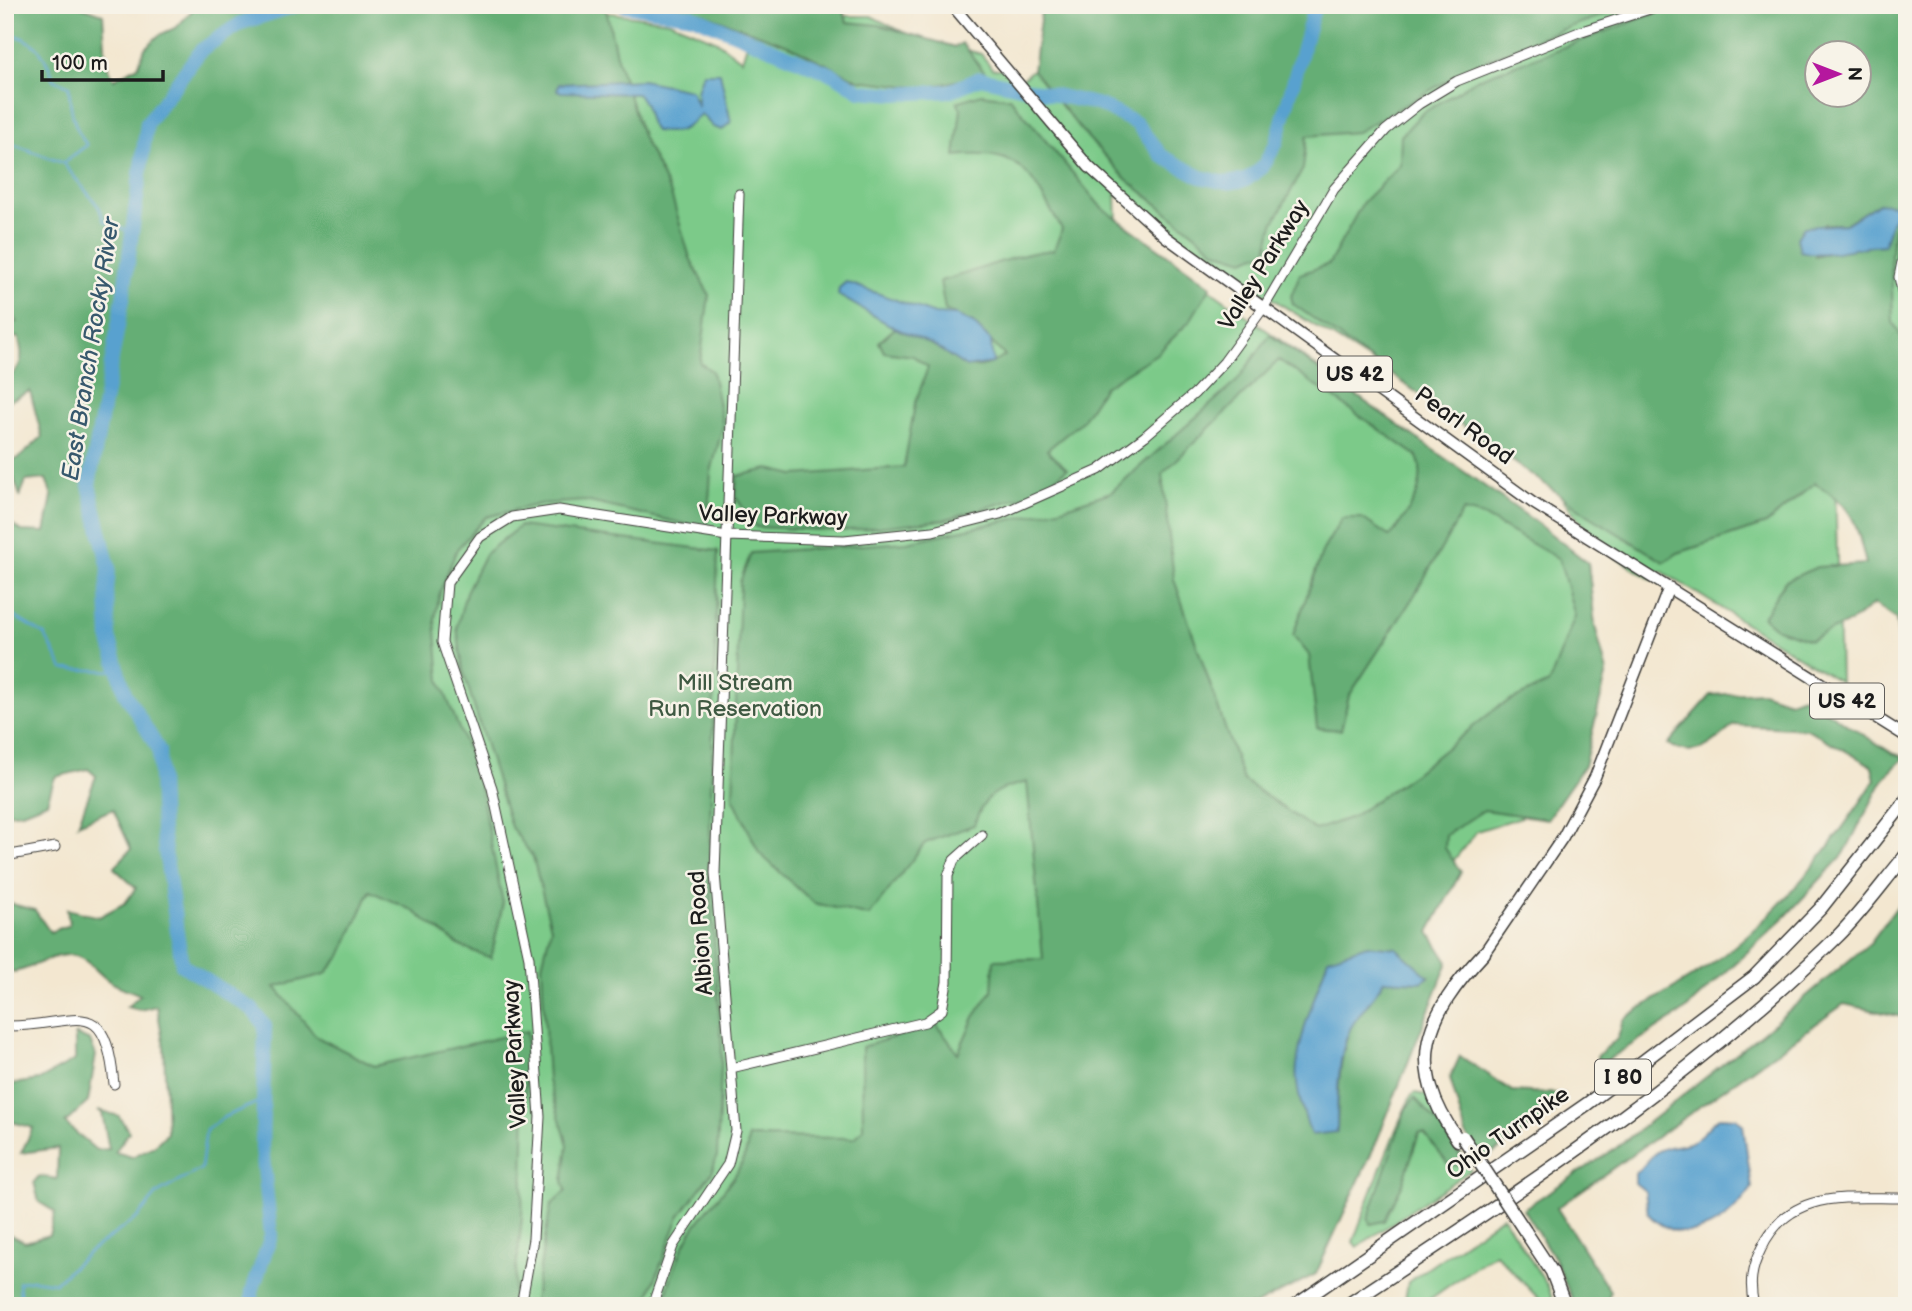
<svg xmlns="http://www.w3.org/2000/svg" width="1912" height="1311" viewBox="0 0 1912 1311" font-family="'Balsamiq Sans',sans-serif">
  <rect width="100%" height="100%" fill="#f7f3e8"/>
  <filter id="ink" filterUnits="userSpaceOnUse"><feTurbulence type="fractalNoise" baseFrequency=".0143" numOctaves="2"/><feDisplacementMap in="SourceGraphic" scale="14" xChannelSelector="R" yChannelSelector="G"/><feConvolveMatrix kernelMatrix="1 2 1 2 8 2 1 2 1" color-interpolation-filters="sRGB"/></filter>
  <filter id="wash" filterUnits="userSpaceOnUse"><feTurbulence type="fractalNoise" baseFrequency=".00686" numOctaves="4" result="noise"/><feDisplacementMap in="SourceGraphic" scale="28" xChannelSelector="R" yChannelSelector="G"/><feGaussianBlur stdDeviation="1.57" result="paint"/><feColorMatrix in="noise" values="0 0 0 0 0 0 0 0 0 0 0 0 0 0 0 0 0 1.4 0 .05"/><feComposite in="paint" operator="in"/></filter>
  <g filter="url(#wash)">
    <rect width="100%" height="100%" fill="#f3e7d0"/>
    <path fill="#7cca89" stroke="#4c7352" stroke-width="2" fill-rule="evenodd" d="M410,5H553L669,21L715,40L742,60L751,31L840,16H871L905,33L981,54L993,69H1009L1019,81L1046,59L1077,5H1907V521L1835,477L1840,682L1661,571L1652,580L1599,547L1539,467L1166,232L1116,194L1117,222L1588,563L1595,626L1544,810L1477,831L1428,893L1429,984L1293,1255L1204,1306H158L169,1139L167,971ZM1818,52H1860V94H1818Z
      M1414,1093L1426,1095L1471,1170L1357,1247L1353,1242C1360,1223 1405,1099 1414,1093Z
      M1503,1216L1548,1287L1555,1306H1541L1539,1299L1495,1253L1420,1306H1404L1408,1282Z"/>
    <path fill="#65ae75" stroke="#406548" stroke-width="2" fill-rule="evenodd" d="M5,5H77L103,14L106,63L114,79L138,66L145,48L159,35L177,27L197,5H602L607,13L616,55L643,138L671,194L690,258L709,295L700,363L712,371L723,426L711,472L707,529L585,501L540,504L486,517L457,549L440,592L435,619L440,680L478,777L503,903L491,958L460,946L412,910L370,891L341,956L325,974L275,987L317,1037L374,1066L527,1031L522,1218L512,1306H5V1232L25,1242L49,1235L55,1212L39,1202L34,1182L39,1176L57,1179L58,1148L21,1153L33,1128L5,1120V1085L39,1080L75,1060V1034L90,1041L96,1055L88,1102L65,1123L96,1150L109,1149L102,1113L98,1110L119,1116L129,1132L115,1152L132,1157L154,1146L167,1133L164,1047L157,1006L140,1010L127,1007L140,995C130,990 118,987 109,981C96,972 86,955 68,955C46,955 27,974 5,972V902L35,910L50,932L69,925L67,909L99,917L125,903L136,888L114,868L131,849L113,809L78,824L96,776L88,769L55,777L47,802L22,812L5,814V532L9,522L22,531L45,532L52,496L46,479L26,481L20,496L8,462L19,458L42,437L30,391L5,403V380C23,368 24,356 18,337L5,339V321L17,322L5,303Z
      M664,5H842L847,22L879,25L955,47L962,43L986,74L925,88L858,80L788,45L696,11Z
      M1042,5H1633L1549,34L1475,65L1357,132L1307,136L1303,169L1273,224L1267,251L1244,260L1216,251L1126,179L1080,129L1033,70Z
      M1677,5H1907V212L1894,229L1891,255L1893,322L1907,346V693L1896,619L1874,604L1852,621L1810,640L1777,629L1763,617L1785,581L1817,567L1866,564C1855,519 1855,509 1815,483L1766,524L1678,553L1664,562L1588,515L1293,304L1291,296L1300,274L1329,264L1363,202L1400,165L1401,136L1421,114L1480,78ZM1818,52H1860V94H1818ZM1879,203L1884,245L1859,246L1815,256L1824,224H1845Z
      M981,94L1010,98L1101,207L1211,286L1190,321L1158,353L1104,387L1081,422L1047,450L1067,469L1037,493L943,520L841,531L756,527L735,496L737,476L769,469L795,475L904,467L915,404L928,367L913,356L884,352L879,342L895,328C908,334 923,339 936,347C965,365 972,376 1005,356L973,323L945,310L940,281C979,271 1015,253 1054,250L1062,229C1029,176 1026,148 955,156L961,109L957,102Z
      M1270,335L1537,523L1588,563L1595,626L1607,672L1584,766L1547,819L1484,810L1446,835L1445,848L1461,872L1429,932L1448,962L1376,1143L1316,1274L1254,1306H663C669,1283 676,1260 687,1239C703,1207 749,1175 748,1137L855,1138L863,1129L862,1047L936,1024L958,1053L974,1017L992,991L994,960L1043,959L1027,782C996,790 985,793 974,825L925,843L869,916L814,903L759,853L733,797L740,582L751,553L907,542L1059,509L1111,492L1236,382ZM1279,360L1417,456C1429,486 1408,513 1390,537L1362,518H1342L1323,550L1293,635L1309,655L1317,728L1341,730L1349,696L1414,596L1463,511L1483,516L1559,559L1575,616L1549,683L1499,706L1415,773L1352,817L1315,830L1243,780L1174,579L1162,474ZM1328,959L1429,976L1421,982L1384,979C1376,995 1355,1015 1350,1029C1338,1061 1338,1098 1337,1132Z
      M520,526L718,551L709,866L722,1047L717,1156L712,1172L679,1217L645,1306H533L551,1205L566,1191L563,1181L568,1145L548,1081L543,992L542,965L551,928L533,857L511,827L463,670L457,627L466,592L485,554Z
      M1762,692L1789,701L1803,696L1892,753L1905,757L1884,778L1844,854L1786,916L1683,1012L1598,1066L1597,1056L1618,1038L1623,1020C1652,999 1685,983 1713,963C1780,914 1831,848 1875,780L1872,766L1807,729L1734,725C1713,743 1696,761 1668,744L1711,695Z
      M1907,893V1018L1844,1004L1557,1208L1610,1291L1607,1306H1575L1554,1258L1523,1209L1616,1148L1762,1033L1870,943Z
      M1460,1056L1512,1091L1564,1094L1555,1112L1483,1160L1466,1135L1450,1078Z
      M1415,1098L1438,1123L1464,1162L1459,1166L1448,1164L1424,1133H1419L1403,1183L1384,1221L1371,1224L1368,1219L1406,1108Z"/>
    <path fill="#59a1cf" stroke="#3a5e76" stroke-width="2" d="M703,73H720L731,122L722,130L713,127L701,114C684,131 680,134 655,131C645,119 650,105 637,94L561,92L557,90L559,84L642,80L691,90L698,107L697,91Z
      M1879,203L1904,206L1892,220L1884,245C1856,246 1826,259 1800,251L1797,238L1804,227L1846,224Z
      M846,282L935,314L956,315L973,323L991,341L993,363L966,367L933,345L895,328L838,295L839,288Z
      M1367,945L1396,948L1429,977L1421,982L1384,980C1375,996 1363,1009 1353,1024C1337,1048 1337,1104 1337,1132L1311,1135C1304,1115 1294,1087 1297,1065C1301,1029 1317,992 1328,958Z
      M1720,1117L1736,1118L1743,1125L1752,1188C1727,1224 1685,1252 1648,1214L1645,1191L1635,1183V1173C1644,1168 1647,1160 1654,1154C1665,1144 1678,1148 1691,1142C1703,1136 1709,1124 1720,1117Z"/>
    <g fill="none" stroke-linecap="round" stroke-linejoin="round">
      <path stroke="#59a1cf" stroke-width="2.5" d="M5,31C37,43 42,47 54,80L69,86C70,108 73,128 87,145L63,163L99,207L104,221L132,233
        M5,135L12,144L63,163
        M5,611L45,635L63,669L119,671
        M21,1306L19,1282L33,1280L55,1283L89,1252L137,1218L158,1193L201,1169L206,1130L224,1117L263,1100"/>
      <path stroke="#59a1cf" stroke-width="14" d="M624,5L693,16L834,75L860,91L895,94L950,91L980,78L1100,105L1136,123L1162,156L1201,177L1226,183L1246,180L1262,168L1276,144L1315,5
        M252,1306V1291L271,1236L262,1147L265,1026L252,1009L182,965L162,830L159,750L125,693L109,637L107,591L109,568L89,485L123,299L147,123L201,50L241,23L298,5"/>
    </g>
  </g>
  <g filter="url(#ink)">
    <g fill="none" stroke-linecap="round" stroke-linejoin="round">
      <g stroke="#3c3a37" stroke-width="11">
        <path id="minor" d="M1907,237L1899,277L1907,313
          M5,856L55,847
          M5,1026C74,1028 105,988 114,1084
          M731,1068L925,1022L942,1010L947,982L948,876L954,860L982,835
          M521,1306L533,1239L540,1117L529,958L492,788L442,642L447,583L480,537L512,517L559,510L727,536L844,540L933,531L1000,514L1099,470L1145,436L1195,393L1224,362L1264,307L1334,189L1386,130L1419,104L1457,81L1579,32L1662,5
          M652,1306L673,1246L728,1164L736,1131L715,873L739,194
          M1754,1306C1749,1284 1751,1269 1761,1249C1790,1187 1849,1199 1907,1198"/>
      </g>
      <g stroke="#3c3a37" stroke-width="13">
        <path id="major" d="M952,5L1089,167L1166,237L1533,503L1907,737
          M1484,953L1563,837L1595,777L1669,587"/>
      </g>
      <g stroke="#3c3a37" stroke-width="15">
        <path id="highway" d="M1458,1140C1404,1065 1425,1016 1484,953
          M1525,1231L1552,1272L1565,1306
          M1295,1306L1587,1104L1754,977L1821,908L1907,799
          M1346,1306C1517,1193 1692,1079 1838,936C1863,911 1884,881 1907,854"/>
      </g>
      <use href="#minor" stroke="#fff" stroke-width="9"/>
      <use href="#major" stroke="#fff" stroke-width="10"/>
      <use href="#highway" stroke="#fff" stroke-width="12"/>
      <g stroke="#3c3a37" stroke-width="15" stroke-linecap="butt">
        <path id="highway-bridge" d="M1463,1137L1525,1231"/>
      </g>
      <use href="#highway-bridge" stroke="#fff" stroke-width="12"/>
    </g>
  </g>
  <g text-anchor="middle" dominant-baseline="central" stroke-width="5" stroke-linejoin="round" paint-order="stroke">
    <g fill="#f7f3e8" stroke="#5e5c59" stroke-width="2">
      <rect x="1318" y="356.5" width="74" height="35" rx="5"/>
      <rect x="1810" y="683.5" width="74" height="35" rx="5"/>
      <rect x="1595" y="1059.5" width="56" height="35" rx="5"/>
    </g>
    <g font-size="21" font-weight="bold" fill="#1c1c1c">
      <text x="1355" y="374">US 42</text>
      <text x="1847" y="701">US 42</text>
      <text x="1623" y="1077">I 80</text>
    </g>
    <g font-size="23" fill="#1c1c1c" stroke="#f7f3e8">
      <text transform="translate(1264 265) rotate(-58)">Valley Parkway</text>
      <text transform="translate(1464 426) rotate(36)">Pearl Road</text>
      <text transform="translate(773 516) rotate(2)">Valley Parkway</text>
      <text transform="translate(701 933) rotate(-94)">Albion Road</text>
      <text transform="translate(515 1054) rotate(-93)">Valley Parkway</text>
      <text transform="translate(1508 1133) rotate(-35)">Ohio Turnpike</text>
    </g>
    <g font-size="23" fill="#3e5942" stroke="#f7f3e8">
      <text x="735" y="683">Mill Stream<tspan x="735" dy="26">Run Reservation</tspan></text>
    </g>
    <g font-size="24" font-style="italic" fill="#37586d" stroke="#f7f3e8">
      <text transform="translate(91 349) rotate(-81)">East Branch Rocky River</text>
    </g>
  </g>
  <rect width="1912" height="1311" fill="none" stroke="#f7f3e8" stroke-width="28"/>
  <g transform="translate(1838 74) rotate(90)"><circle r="33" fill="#f7f3e8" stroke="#9f9d96" stroke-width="2"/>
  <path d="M0-5L12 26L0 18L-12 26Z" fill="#b5179e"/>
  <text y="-10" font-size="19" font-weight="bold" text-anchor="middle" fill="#1c1c1c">N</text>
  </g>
  <path d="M42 70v10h121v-10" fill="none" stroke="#1c1c1c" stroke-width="3.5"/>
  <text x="52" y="70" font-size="21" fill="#1c1c1c" stroke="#f7f3e8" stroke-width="5" paint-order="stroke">100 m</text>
</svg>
